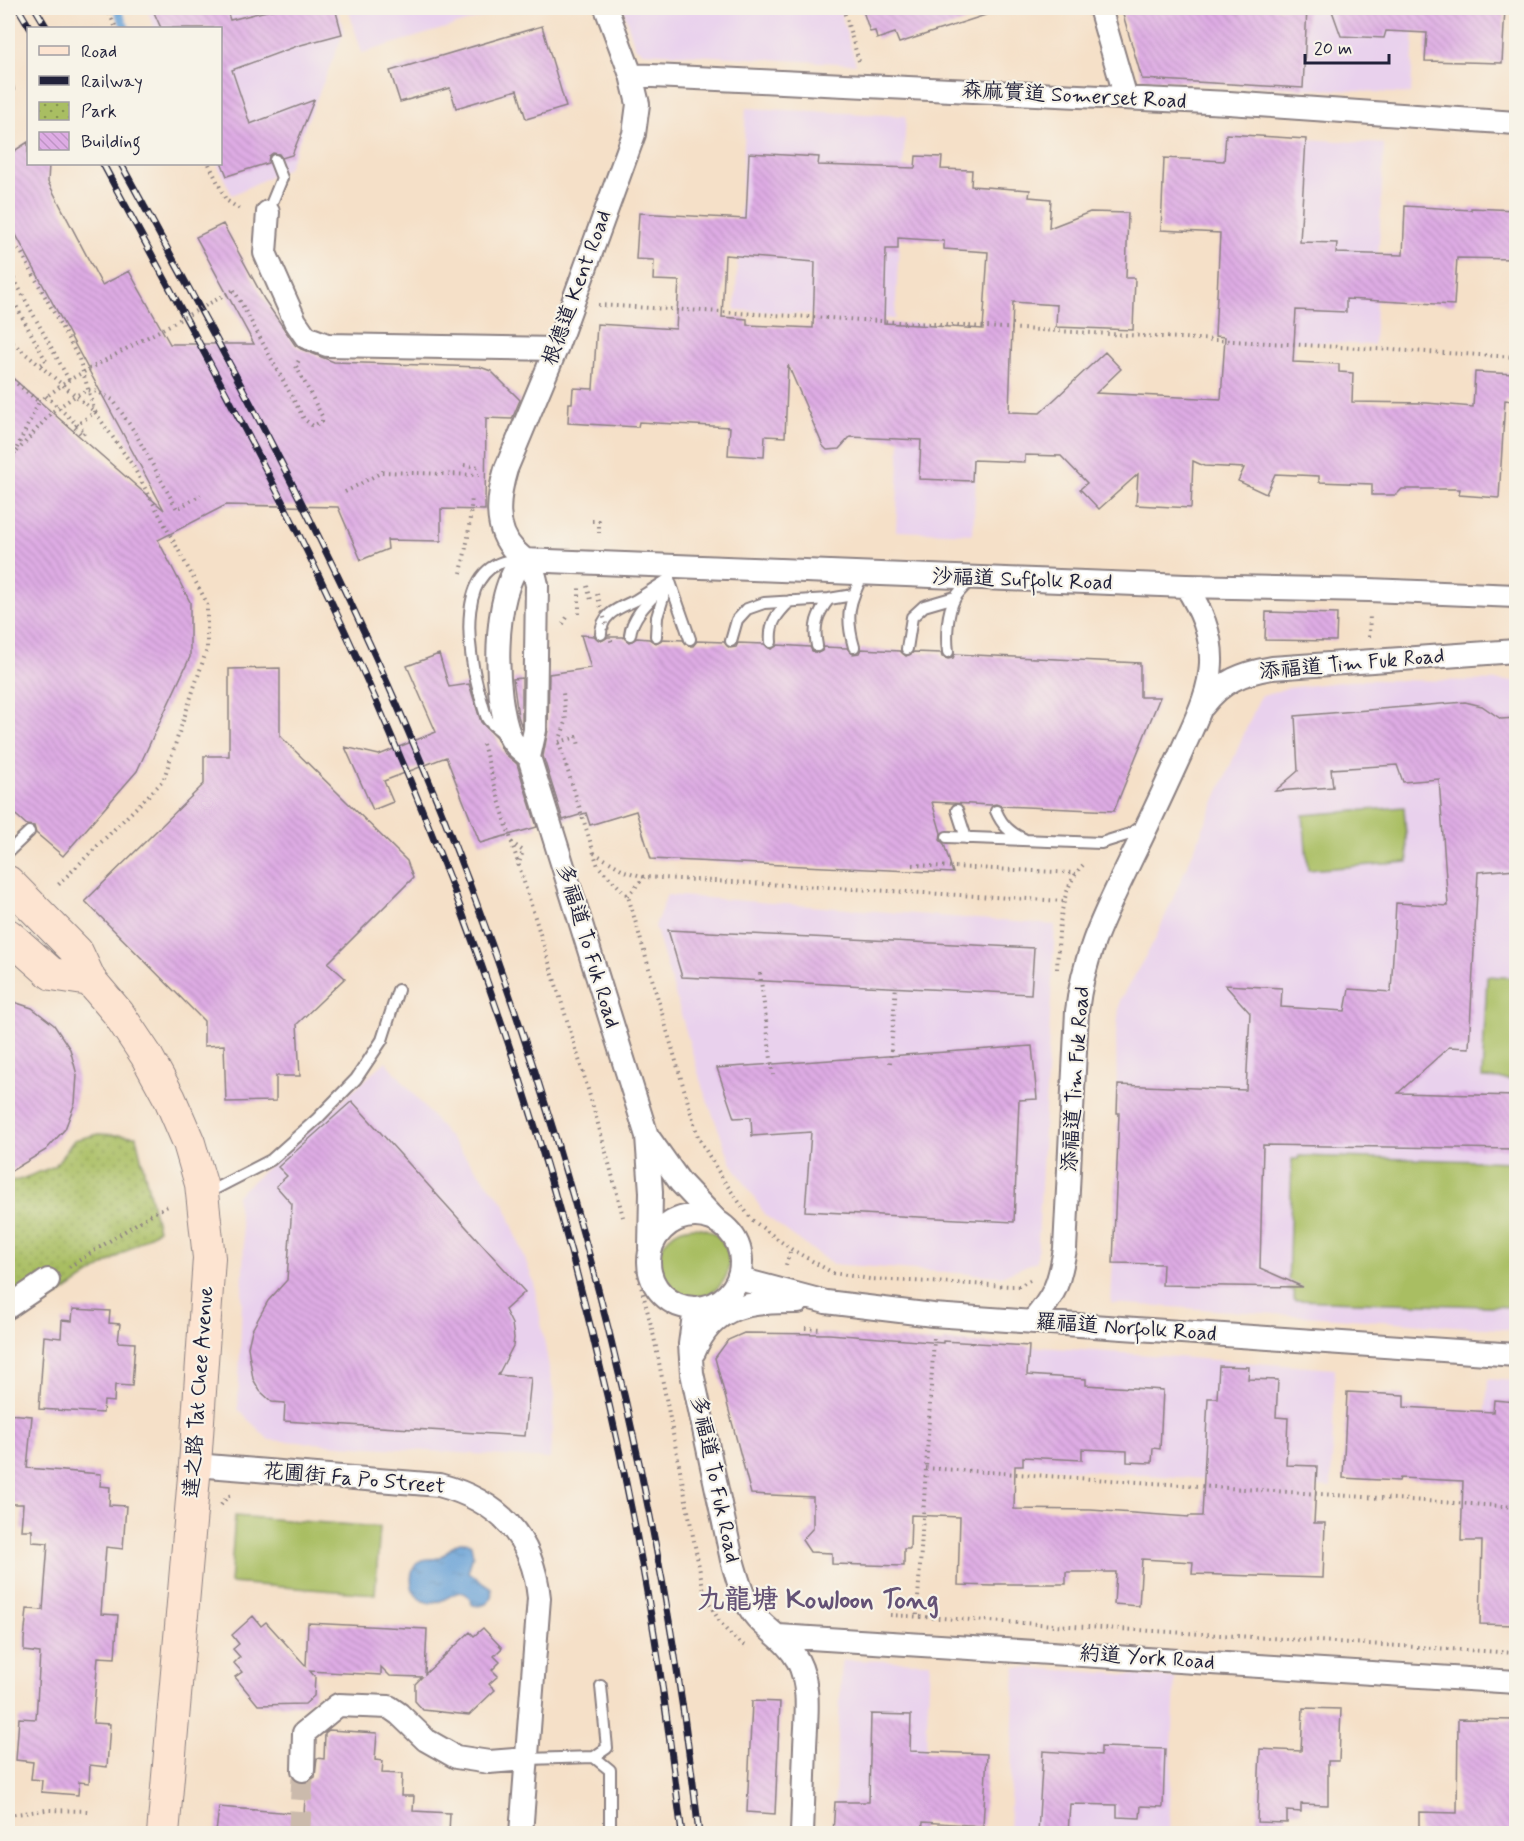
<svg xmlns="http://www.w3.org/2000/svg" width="1524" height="1841" viewBox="0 0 1524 1841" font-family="Mynerve,'LXGW WenKai TC',sans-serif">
  <defs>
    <pattern id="park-dots" width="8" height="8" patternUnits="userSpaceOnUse" patternTransform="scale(1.5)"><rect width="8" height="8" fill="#a9be62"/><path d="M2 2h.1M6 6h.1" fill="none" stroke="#899a52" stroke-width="1.8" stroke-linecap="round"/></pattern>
    <pattern id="water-ripples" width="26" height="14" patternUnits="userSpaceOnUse" patternTransform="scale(1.5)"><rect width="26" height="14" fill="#68a1d7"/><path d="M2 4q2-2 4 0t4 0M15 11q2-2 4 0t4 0" fill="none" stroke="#5583b0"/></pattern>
    <pattern id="building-back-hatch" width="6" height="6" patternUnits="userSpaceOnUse" patternTransform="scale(1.5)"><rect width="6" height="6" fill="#deace4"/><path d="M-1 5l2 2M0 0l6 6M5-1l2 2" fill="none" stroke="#be94c4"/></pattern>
  </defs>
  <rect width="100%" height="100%" fill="#f7f3e8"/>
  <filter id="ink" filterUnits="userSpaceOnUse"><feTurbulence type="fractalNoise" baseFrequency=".0167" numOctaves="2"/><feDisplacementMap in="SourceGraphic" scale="12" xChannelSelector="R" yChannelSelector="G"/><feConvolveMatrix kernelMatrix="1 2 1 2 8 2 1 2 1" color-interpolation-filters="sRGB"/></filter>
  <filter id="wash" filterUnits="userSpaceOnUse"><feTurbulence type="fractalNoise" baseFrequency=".008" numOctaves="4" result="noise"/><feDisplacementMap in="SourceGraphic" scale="24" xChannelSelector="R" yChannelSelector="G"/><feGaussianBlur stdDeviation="1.35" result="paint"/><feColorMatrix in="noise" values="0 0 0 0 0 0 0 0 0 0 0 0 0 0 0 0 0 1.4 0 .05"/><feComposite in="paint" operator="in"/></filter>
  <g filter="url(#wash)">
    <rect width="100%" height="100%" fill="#f5e0c8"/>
    <path fill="#e9d1ed" d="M146,8H337L344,32L288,168L232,195L217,164H220V28H155Z
      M348,8H513L362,53Z
      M623,8H839L856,64L643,52L636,48L634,44Z
      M1307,8H1415L1411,94L1303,88Z
      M746,108L906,116L895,319L735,310Z
      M1306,139L1384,144L1374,345L1294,341Z
      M910,323L984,329L973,534L896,531L905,324Z
      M1358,680L1516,681V1330L1111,1303L1118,1147L1116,1035L1120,1000L1155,940L1260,697L1287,688Z
      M667,895L1055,925L1037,1261L1001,1276L832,1264L766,1216L731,1162L703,1089L655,926Z
      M386,1061L504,1203L534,1283L554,1396L550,1459L269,1440L238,1409L244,1243L236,1196Z
      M1029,1346L1335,1369L1331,1488L1023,1466Z
      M1488,1379L1516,1381V1501L1480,1498Z
      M842,1660L930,1662L922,1833L833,1834Z
      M1015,1667L1175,1678L1169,1833L1009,1834Z"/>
    <path fill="#a9be62" stroke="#66704e" stroke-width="1.5" d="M1404,807L1408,862L1308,870L1303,815Z
      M1487,976L1516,978V1080L1482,1078Z
      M1299,1156L1516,1162V1307L1294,1300V1290H1288L1292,1159H1298Z
      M659 1262a35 35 0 1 1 70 0a35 35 0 1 1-70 0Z
      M235,1516L380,1527L375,1594L230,1583Z"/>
    <path fill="url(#park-dots)" stroke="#66704e" stroke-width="1.5" d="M99,1134L136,1136L158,1230L8,1329V1181L19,1180L55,1166L74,1140Z"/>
    <path fill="url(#water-ripples)" stroke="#456289" stroke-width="1.5" d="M460,1542H467L471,1545L473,1554L468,1572L491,1588C494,1600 486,1608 473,1605C470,1602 470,1597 466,1594C454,1585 439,1614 419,1598C409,1590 408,1569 420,1561C427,1557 436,1561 442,1556C449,1552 451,1545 460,1542Z"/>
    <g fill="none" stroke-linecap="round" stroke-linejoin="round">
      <path stroke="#68a1d7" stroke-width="8" d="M116,8L126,28"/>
    </g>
    <g id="blocks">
      <path fill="url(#building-back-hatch)" fill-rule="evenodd" d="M152,8H192L196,14L216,8H226L230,20L279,8H335L342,34L297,46L232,70L250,124L314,100L292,155L282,158L279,154L273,153L269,156L268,163L227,176L220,159V28H161Z
        M862,8H995V12L899,43L895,33L877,39L875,31L870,32Z
        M1121,8H1307L1303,88L1142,79Z
        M1331,8H1505L1502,63L1425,61L1427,33L1386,31L1384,38L1341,36Z
        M542,26L566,107L526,119L517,90L456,108L450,88L400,102L390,71Z
        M1226,134L1306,139L1300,242L1337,243L1336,253L1403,255L1405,206L1471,210V208L1516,210V259L1457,258L1454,305L1346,299V312L1296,310L1293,362L1339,364V372L1353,373L1352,402L1427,403L1473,407L1475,372L1515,374L1514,401L1505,400L1499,498L1459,495L1460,489H1402L1396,495H1372V484L1319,482V476L1275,474L1266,494L1238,481L1244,468L1204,466L1193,461L1191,508L1136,505L1138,474L1099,509L1080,489L1087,483L1061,456L1025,455V462L973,460L972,481L919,479L921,440L850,437L839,449L827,450L823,446L788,365L785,437L765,436L764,457L728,455L730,427L639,422L638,427L568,423L569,403H572L573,388L593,389L597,324L676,329L679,281L653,280L654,260L636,259L639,213L746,219L749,153L819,157L818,165L915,168L916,156L942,157L941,169L972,170L971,186L1030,190L1029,197L1051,199L1049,228L1090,212L1128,213L1126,278H1135L1133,330L1056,327L1057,305L1013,302L1009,412L1040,413L1105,352L1121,369L1096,393L1221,399L1225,337L1215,336L1220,233L1161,230L1164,158L1224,161ZM898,238L944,241V249L988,252L983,329L884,323L886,249H898ZM725,255L815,262L813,328L747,325V319L722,317Z
        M28,142V164H49L48,182L102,285L129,271L170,344H254L196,237L223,224L264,299L295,345L301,349L334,362L480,367L491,371L520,400L512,419L486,418L485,510L441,509V541L387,540L388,549L361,560L338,507L226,505L158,540L190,602V657L137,771L63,856L36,833L34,826L27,825L8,808V374L164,510L8,220V155Z
        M1266,612L1337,614L1336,641L1265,640Z
        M581,635L594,636L601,641L608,637H623L629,642L637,638L649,639L656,643L663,639L683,640L689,646H693L697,641L724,642L730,648L736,647L738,643L764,644L771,649L778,645L810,647L812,651L818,653L822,651L824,647L847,648L853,654L859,653L861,649L900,651L906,656L914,652L941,653L942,657L948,659L953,658L955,654L1140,663V697H1160L1114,811L1001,806L996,804L991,805L932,802L941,833L940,840L944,844L953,873L651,859L636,811L590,825L586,813L563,820L543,756L548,730L549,674L591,668Z
        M439,654L449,687L469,684L481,722L496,737L503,752L517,764L537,827L480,843L446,757L384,781L393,802L373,810L345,747L379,755L436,732L407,666Z
        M280,668V736L407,861L413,878L328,963L345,978L297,1024L300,1076H276V1101L226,1102L224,1045L204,1046V1021L85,901L204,784V756H229V669Z
        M522,678V728L518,716L513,679Z
        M1465,702L1482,706L1501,719L1516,718V869L1478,872L1469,1048L1449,1047L1398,1093L1516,1096V1149L1263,1145L1260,1268L1303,1287L1162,1285L1163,1264L1113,1263L1119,1113H1117L1118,1085L1246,1090L1250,1013L1225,985L1282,988L1281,1007L1345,1011L1349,989L1391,992L1396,903L1448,906L1439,779L1403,782L1397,765L1331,769L1333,787L1275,791L1298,771L1295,716Z
        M668,930L1034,948L1031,994L682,977Z
        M8,1000L32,1008L54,1025L70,1049L77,1075L75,1103L65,1129L46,1150L8,1173Z
        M1032,1046L1037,1099L1019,1100L1014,1222L805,1211L811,1132L752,1136L751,1117L734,1118L717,1068Z
        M352,1101L525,1292L505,1310L512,1324L514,1338L513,1346L498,1375L531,1378L525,1436L284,1421L285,1403L272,1402L260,1391L253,1379L248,1347L252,1330L268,1301L287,1280L292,1204L276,1186L287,1176L278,1167Z
        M73,1309L110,1311L109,1323L120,1324L118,1342L135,1343L132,1386L115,1385L114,1402L104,1401L103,1413L39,1409L44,1336L61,1338L62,1320L72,1321Z
        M744,1333L829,1334L943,1343V1341L1029,1346L1027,1375L1086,1379V1385L1163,1390L1160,1449L1153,1448L1152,1463L1127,1462V1451L1082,1449V1460L1023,1457V1466H1015L1014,1509L1091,1510L1189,1517V1516H1202L1208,1398H1217L1219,1366L1249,1367L1248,1379L1278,1380L1276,1417L1288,1418L1286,1465L1317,1466L1314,1523H1325L1323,1578L1192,1574L1193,1562L1142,1559L1139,1606L1114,1604L1116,1572H1066V1584H995V1586L958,1585L960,1517L911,1515L910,1549H904V1566L832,1564V1553L810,1552L802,1540L813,1528V1497L751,1494L715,1358L728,1340Z
        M1347,1392L1404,1395V1407L1493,1412L1494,1400L1516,1402V1589L1514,1625L1480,1624L1482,1541H1461L1463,1481L1400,1478L1399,1481L1343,1478Z
        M8,1414L32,1416L27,1468L101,1474L100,1486L110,1487L109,1505L126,1506L123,1549L106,1547L101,1614L118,1615L117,1627L115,1658L98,1657L94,1706L93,1723L110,1724L107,1767L90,1765L89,1783L79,1782L78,1795L41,1792L42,1780L31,1779L33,1762L16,1760L19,1718L36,1719L40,1653L24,1651V1640L27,1609L43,1610L48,1543L32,1542V1530H21L23,1504H8Z
        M253,1616L261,1626L266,1622L306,1666L308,1623L427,1629L425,1674L470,1632L474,1636L483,1628L502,1648L494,1656L500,1662L492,1670L498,1676L489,1684L495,1690L469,1715L423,1710L415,1701V1684L422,1677L390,1676L381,1667V1675L310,1671L315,1677L314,1696L305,1704L258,1705L235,1677L242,1672L234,1663L240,1657L233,1649L239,1644L232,1635Z
        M752,1701L780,1702L775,1814L747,1812Z
        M1303,1708L1341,1709L1339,1761H1328V1805L1301,1804V1812L1287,1811V1823L1257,1822L1260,1749L1301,1751Z
        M871,1714L911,1715L910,1751L987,1754L983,1826L923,1822L922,1833H833L835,1802H869Z
        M1458,1719L1516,1720V1777H1514L1512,1833H1419V1812L1457,1813Z
        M329,1730L377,1733L375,1760L383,1761L382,1773L402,1774L401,1796H414L413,1811L450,1813L449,1833H216L219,1807L304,1814L306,1783L315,1777L317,1758L324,1759L325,1733Z
        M1101,1747L1165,1749L1163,1807L1141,1806L1140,1818L1117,1817V1805L1070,1804L1068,1833H1038L1043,1751L1101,1755Z"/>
    </g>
  </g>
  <g filter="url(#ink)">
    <use href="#blocks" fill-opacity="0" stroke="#8c8182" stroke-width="1.5"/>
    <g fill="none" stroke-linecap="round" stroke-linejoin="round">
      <path stroke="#cbbaac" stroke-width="22" stroke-dasharray="22 11" stroke-linecap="butt" d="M299,1833L303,1770"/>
      <g stroke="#8c8182" stroke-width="14">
        <path id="lane" d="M8,89V91
          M268,212L282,178L275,160
          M669,574V579L690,639
          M601,634C601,613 620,608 636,600C647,593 658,586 669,579
          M630,635C632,617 647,603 659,591
          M656,636L657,617L667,585
          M731,641L737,620L747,609L764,603L829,599L853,595
          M771,642C769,623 777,614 790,601
          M817,646C813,626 817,614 829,599
          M854,647C845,616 849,601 864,573
          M907,649L912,617L924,606L955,597
          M948,652C946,636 947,612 955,598C959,591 966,585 972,579
          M504,734C499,729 490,724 487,718C484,711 482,702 480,695C467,653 453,556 522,560
          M957,810L966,838
          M996,811C1002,825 1010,833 1024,839
          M947,837L1101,843L1130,834L1141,826
          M8,852L29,832
          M205,1194L271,1160L317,1119L356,1079L382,1040L398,990
          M594,1757L607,1748L601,1686
          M527,1759L594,1757L610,1770V1834"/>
      </g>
      <g stroke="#8c8182" stroke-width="26">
        <path id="street" d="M606,8L631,75L638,104L634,134L556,349L506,469C498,496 493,529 515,551C530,566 532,561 537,585L535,730L529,757L647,1136L651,1192L650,1249
          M1100,8L1126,98
          M631,75L1229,103L1516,123
          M268,212L265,253L295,321L306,337L327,345L556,349
          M1204,705C1222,681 1243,673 1272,668L1516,651
          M529,757C523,751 513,745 510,737C494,698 491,591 523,560L1186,586L1369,590L1516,596
          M648,1137L680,1182L716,1220
          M649 1262a46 46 0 1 1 92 0a46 46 0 1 1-92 0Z
          M739,1279L826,1302L933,1315L1516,1355
          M8,1307L48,1280
          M695,1308L690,1344L692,1373L732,1560C738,1580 743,1602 757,1618C771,1633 788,1642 798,1661C811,1686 806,1719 805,1747C804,1776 803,1805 802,1834
          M1032,1322C1055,1295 1059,1284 1065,1249L1077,1011C1084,951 1107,910 1132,857C1149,823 1165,788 1181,753C1193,725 1210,695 1211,663C1212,634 1201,610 1186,586
          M694,1352C714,1303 751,1302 798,1302
          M195,1465L439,1485C499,1501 533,1536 539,1598L521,1834
          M778,1636L1516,1682
          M303,1770L304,1733L338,1705L389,1707L399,1714L426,1740L456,1757L489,1762L527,1759"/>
      </g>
      <g stroke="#8c8182" stroke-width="34">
        <path id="secondary" d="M8,882L77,952L90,980L118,1013L146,1055L170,1099L189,1143L201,1184L209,1258L195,1465L163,1834
          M8,935L52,974L90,980"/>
      </g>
      <path stroke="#8c8182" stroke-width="4" stroke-dasharray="1.5 4.5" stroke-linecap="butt" d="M107,8L116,28
        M843,8L859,61
        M209,164L226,200L241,210
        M8,247L14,245L21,252L79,359L95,412L74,427
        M8,268L69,380
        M234,290L304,419L313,426L322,421V416L296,366L299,360
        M8,291L46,361L39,366
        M598,305L1516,357
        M8,339L95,412L133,466L207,603V649L163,781L56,887
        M8,376L39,402L13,456L8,459
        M13,456L52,412L75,396L88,390L98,392L113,400L134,431L177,509L201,495
        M464,465L480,467
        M345,492L382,472L479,475
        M592,521H599V533
        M461,573L468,537L472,497
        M587,586L592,603
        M579,614V588
        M563,624L569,614
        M1369,637L1370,614
        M561,736L566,722L563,693
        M559,742L577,737L579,746
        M559,743L598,866L628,896L698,1137L724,1181L752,1220L791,1249L833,1273L870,1279L1011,1286H1019L1030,1280
        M483,744C527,902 583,1057 623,1217
        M511,842L523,851L518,866
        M594,853L625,871L644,877L1064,901
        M913,865L1076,873
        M628,896L644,877
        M1057,969C1059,935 1058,891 1083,865L1084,862
        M760,973L773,1075
        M890,1063L896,985
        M786,1265L791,1249
        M69,1267L153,1213L168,1206
        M637,1270L654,1337L703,1587C713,1612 723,1634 748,1647
        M805,1328L821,1329
        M926,1468L1516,1507
        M221,1505L228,1496L233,1495
        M890,1615L1516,1653
        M917,1615L934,1338
        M8,1815L46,1810L90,1811"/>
      <use href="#lane" stroke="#fff" stroke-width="10"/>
      <use href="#street" stroke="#fff" stroke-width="22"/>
      <use href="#secondary" stroke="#fde4d1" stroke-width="32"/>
      <g stroke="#22223b" stroke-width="7">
        <path id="rail" d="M18,8L30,28
          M35,8L47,28
          M103,164C163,276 225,389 283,503C348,631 405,763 456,896C544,1128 611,1377 652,1621C664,1692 673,1763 682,1834
          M121,164C218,341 316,519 397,705C552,1063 656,1446 699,1834"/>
      </g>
      <use href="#rail" stroke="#f7f3e8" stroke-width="4.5" stroke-dasharray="14" stroke-linecap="butt"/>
      <path stroke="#8c8182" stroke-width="4" stroke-dasharray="1.5 4.5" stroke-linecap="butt" d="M46,396L85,432L82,435L74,427
        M39,402L69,380L234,290
        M597,594L612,644"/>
    </g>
  </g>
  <g text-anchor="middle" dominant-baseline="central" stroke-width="4.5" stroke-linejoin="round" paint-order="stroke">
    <g font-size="21" fill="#22223b" stroke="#f7f3e8">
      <text transform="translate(1074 96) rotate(3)">森麻實道 Somerset Road</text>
      <text transform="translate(577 288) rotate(-70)">根德道 Kent Road</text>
      <text transform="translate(1022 580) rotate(2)">沙福道 Suffolk Road</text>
      <text transform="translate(1352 664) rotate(-5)">添福道 Tim Fuk Road</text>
      <text transform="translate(588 946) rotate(73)">多福道 To Fuk Road</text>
      <text transform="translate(1076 1079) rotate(-86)">添福道 Tim Fuk Road</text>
      <text transform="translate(1126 1328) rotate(4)">羅福道 Norfolk Road</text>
      <text transform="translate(199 1392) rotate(-86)">達之路 Tat Chee Avenue</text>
      <text transform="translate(354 1479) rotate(5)">花圃街 Fa Po Street</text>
      <text transform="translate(715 1479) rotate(78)">多福道 To Fuk Road</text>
      <text transform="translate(1147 1658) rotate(4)">約道 York Road</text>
    </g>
    <g font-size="27" font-weight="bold" fill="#645276" stroke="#f7f3e8">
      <text x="818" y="1600">九龍塘 Kowloon Tong</text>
    </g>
  </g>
  <rect width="1524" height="1841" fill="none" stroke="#f7f3e8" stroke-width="30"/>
  <rect x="27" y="27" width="195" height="138" fill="#f7f3e8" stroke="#a29fa3" stroke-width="1.5"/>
  <rect x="39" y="46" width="30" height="9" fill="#fde4d1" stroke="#a29fa3" stroke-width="1.5"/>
  <text x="81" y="57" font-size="18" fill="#22223b">Road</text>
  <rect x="39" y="76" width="30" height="9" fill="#22223b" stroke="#a29fa3" stroke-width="1.5"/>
  <text x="81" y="87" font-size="18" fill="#22223b">Railway</text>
  <rect x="39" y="102" width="30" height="18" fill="url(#park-dots)" stroke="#a29fa3" stroke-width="1.5"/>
  <text x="81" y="117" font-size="18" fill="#22223b">Park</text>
  <rect x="39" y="132" width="30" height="18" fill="url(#building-back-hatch)" stroke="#a29fa3" stroke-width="1.5"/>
  <text x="81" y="147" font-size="18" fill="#22223b">Building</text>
  <path d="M1305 54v9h84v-9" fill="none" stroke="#22223b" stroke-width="3"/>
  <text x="1314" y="54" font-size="18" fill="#22223b" stroke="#f7f3e8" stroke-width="4.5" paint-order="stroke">20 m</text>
</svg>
